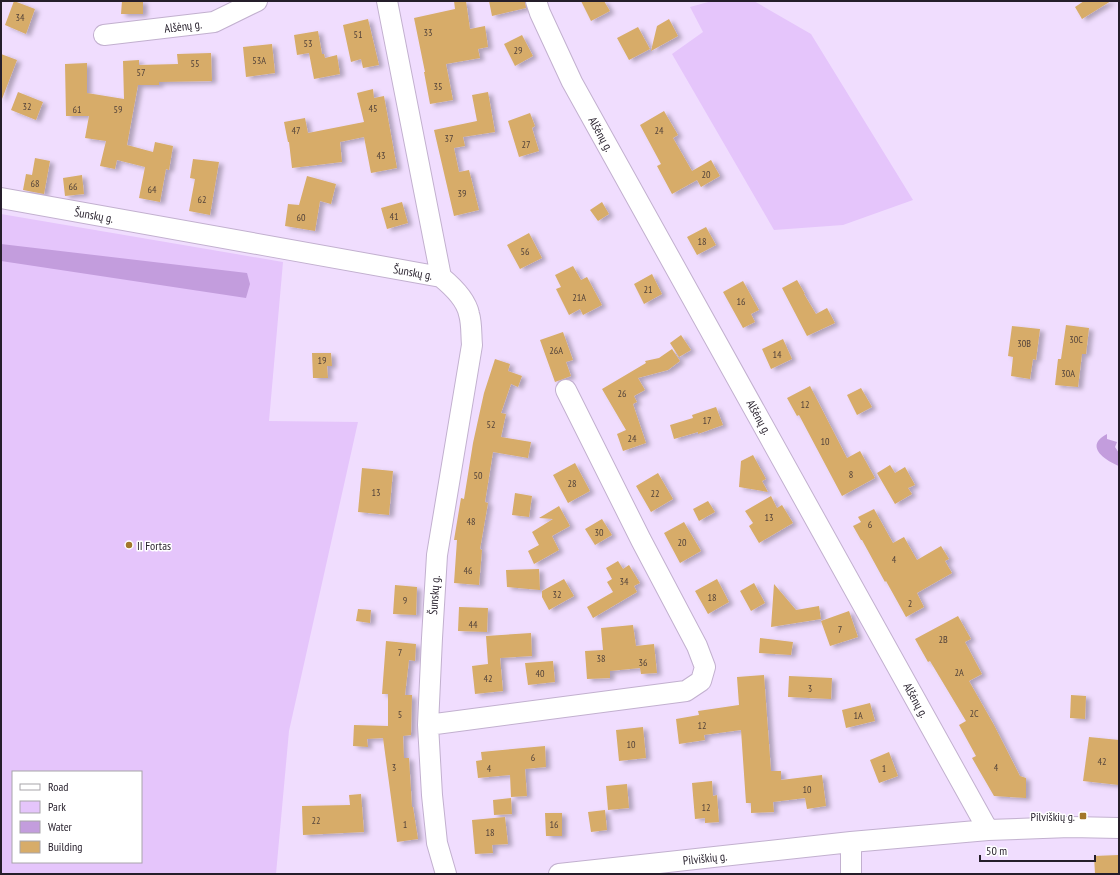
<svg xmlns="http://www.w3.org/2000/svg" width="1120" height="875" viewBox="0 0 1120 875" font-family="'PT Sans Narrow',sans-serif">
  <defs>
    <filter id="shadow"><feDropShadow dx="4.5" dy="2.5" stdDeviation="2" flood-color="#0004"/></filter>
  </defs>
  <rect width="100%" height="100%" fill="#f0ddfe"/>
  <path fill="#e5c5fb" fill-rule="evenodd" d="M712,1H754L811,34L913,200L843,225L774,230L672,54L703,32L690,7Z
    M1,214L283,262L269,421L358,422L289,731L276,874H1ZM13,772H141V862H13Z"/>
  <path fill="#c39ddd" d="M1,244L247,273L250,284L246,298L1,261Z
    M1107,434V439L1117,442L1115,447L1119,453V466C1104,460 1084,446 1107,434Z"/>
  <path fill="#d7ac69" filter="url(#shadow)" d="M14,1L35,9L26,34L5,25Z
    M122,1H143V14H121Z
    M454,1H466L470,29L485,26L488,47L478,49L480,58L446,64L453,100L430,104L424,72H425L414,18L455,9Z
    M489,1H525L526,8L492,16Z
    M581,1H604L610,11L591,21Z
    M1084,1H1111L1082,19L1075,7Z
    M368,19L379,65L363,68L361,59L351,62L343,25Z
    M669,19L678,36L651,51L657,26Z
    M638,27L650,49L629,60L617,38Z
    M318,31L322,54H324L325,58L337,55L340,74L314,79L309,53L297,55L294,35Z
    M522,35L533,56L515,66L504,44Z
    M272,44L275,73L246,77L243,47Z
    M211,53L212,81L159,82V85H138L127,145L153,152L155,142L173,146L169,170L166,169L160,202L139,198L145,167L117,160L115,169L100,166L106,141L85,138L89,116H66L65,64L87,63V93L124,99L123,61L139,60V65L178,64L177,54Z
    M1,54L17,60L2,99H1Z
    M373,89L374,98L384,96L397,168L371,173L364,137L340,142L342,162L292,168L289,142H288L284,122L305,118L308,133L364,122L357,93Z
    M18,92L43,102L36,120L11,110Z
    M488,92L495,132L463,137L465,146L454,148L459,172L469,170L479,210L454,216L434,130L477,121L472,95Z
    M664,111L678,135L673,138L692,171L711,160L720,176L701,187L697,180L672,194L657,166L661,164L640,125Z
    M530,113L535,126L532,128L539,151L519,157L508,121Z
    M35,158L50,161L44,194L23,190L26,174L32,175Z
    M193,159L219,162L210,215L189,211L195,179L190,178Z
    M82,175L84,194L65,196L63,178Z
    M307,176L336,184L331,204L320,201L315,231L285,226L288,204L299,205Z
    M402,202L408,223L387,229L381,208Z
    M602,202L609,214L598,221L590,210Z
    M706,227L716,245L697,255L687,237Z
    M529,233L542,258L520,269L507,245Z
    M573,266L581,280L587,277L602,305L583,315L580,309L569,315L556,289L561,287L555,275Z
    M652,274L662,294L644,304L634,284Z
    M797,280L805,294H804L816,314L827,308L835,323L807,336L782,288Z
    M743,281L759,310L751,314L755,322L743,328L723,292Z
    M1066,325L1089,328L1086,354H1082L1078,387L1055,385L1058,359H1061Z
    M1012,326L1040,329L1036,360L1033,359L1030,379L1011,376L1013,357L1008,356Z
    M563,332L573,360L566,362L571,376L555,382L540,340Z
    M681,335L691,350L679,357L670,343Z
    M783,339L792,359L771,369L762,349Z
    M672,349L680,361L668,370L638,378L645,390L634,396L637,402L633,404L646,443L623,451L617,434L626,430L602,389L646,363L645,361L659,358Z
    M312,353H331L332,366H327L328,378H313Z
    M495,359L510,364L508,371L522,376L518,387L511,384L501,413L506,414L501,437L531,442L528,458L493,452L485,502L488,503L480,549L482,550L479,585L454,583L457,540H454L461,498L464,499L473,443L484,393Z
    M810,386L847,458L860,451L875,478L842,496L799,415L797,416L787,398Z
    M861,388L872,407L857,415L847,395Z
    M716,407L723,425L698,434V432L674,439L670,425L693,418L692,415Z
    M753,455L766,479L762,481L768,492L739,487L741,461Z
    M575,463L590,491L568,503L553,475Z
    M890,465L895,473L905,467L915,485L908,488L912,494L895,504L877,473Z
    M362,468L393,471L389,515L358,512Z
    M658,473L673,499L651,512L636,486Z
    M515,493L532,496L529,517L512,515Z
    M771,496L777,508L782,505L793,523L759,543L749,526L753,523L745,511Z
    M708,501L715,512L699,521L693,509Z
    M559,506L570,526L552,536L559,550L534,564L528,551L539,545L532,532L553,519L539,518Z
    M874,509L893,543L904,537L917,560L941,546L949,559L945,561L952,573L917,593L924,607L906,617L886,581L885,582L862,540H861L853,526L861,522L858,517Z
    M602,519L612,535L595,545L585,529Z
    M684,522L701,551L680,563L664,533Z
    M618,561L623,569L629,565L640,583L634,586L637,592L593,618L587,607L613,592L607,582L612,579L606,568Z
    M539,569L540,590L507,587L506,570Z
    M564,579L574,596L549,610L542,597V591Z
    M717,579L729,602L708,614L695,591Z
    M754,583L765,603L751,611L740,591Z
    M774,584L796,610L819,606L821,619L771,627Z
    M395,585L417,587L416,615L393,614Z
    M459,607L488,608L487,632L458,631Z
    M358,609L371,610L370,623L356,621Z
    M849,611L858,637L830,646L821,621Z
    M958,616L971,639L965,642L982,674L969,681L994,725L1020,776L1026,778V798L994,796L972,758L976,756L959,725L966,721L930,661L928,662L915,639Z
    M633,625L636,646L654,644L657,673L641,674L640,668L610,671V678L587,679L585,651L603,650L601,628Z
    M531,633L532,656L500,658L503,691L475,694L472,666L488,664L486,636Z
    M760,638L793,642L791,655L759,653Z
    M386,641L416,644L415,661L409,660L405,695H412L411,733V735L403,736L404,758H409L412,807H413L418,839L397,842L383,738L367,739L368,747L353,746L354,725L388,726V694H382Z
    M553,661L555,682L528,685L525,663Z
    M764,675L771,771H781V780L822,775L826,806L807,809L805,798L773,802L774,812L751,813V803H746L741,730L704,735L705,740L679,744L676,719L699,715L698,711L739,705L737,677Z
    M789,676L832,678L831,699L788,697Z
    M1071,695L1086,696L1085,719L1070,718Z
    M870,703L875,721L846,728L842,710Z
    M643,727L646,758L619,761L616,730Z
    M1089,737L1119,740V785L1083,781Z
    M545,746L546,767L525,769L527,796L511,797L510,775L478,778L476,761L482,760L481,752Z
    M889,752L898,776L879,783L870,760Z
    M712,781L713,796L717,795L719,822L705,823V818L695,819L692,783Z
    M627,784L629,808L608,810L606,786Z
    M361,794L364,832L303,835L302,806L350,805L349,795Z
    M511,798L512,814L494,815L493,800Z
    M605,810L607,830L591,832L588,812Z
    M545,813H562V836H546Z
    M505,817L508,844L492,845L493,853L475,854L472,820Z
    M1119,855V874H1095L1094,856Z"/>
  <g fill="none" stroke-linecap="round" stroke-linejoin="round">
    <g stroke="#c2b0cf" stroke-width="22">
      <path id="minor" d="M387,1L441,277
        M536,1L540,13L572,82L988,830
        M104,35L214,22L257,1
        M1,198L441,277C452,286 466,299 469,314C472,324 471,335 472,345L437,555L432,638L428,725L432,795L437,843L446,874
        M428,725L686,691L701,681L705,667L697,646L641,540L566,390
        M851,842V874
        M559,874L851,842L988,830L1070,827L1119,828"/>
    </g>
    <use href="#minor" stroke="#fff" stroke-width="20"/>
  </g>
  <g fill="#a37729" stroke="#fff" stroke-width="1.5">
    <circle cx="129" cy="545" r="4"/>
    <rect x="1079" y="812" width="8" height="8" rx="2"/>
  </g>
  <g text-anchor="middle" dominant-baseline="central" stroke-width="3" stroke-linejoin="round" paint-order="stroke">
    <g font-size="10" fill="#52423a">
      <text x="20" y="17">34</text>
      <text x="428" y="32">33</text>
      <text x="358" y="34">51</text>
      <text x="308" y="43">53</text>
      <text x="518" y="50">29</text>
      <text x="259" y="60">53A</text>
      <text x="195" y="63">55</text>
      <text x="141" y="72">57</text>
      <text x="438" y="86">35</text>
      <text x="27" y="106">32</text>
      <text x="373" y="108">45</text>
      <text x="77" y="109">61</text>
      <text x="118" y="109">59</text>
      <text x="296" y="130">47</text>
      <text x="659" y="130">24</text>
      <text x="449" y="138">37</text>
      <text x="526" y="144">27</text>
      <text x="381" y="155">43</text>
      <text x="706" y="174">20</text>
      <text x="35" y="183">68</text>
      <text x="73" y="186">66</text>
      <text x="152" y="189">64</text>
      <text x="462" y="193">39</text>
      <text x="202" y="199">62</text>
      <text x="394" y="216">41</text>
      <text x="301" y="217">60</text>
      <text x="702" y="241">18</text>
      <text x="525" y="251">56</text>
      <text x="648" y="289">21</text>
      <text x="579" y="297">21A</text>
      <text x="741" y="301">16</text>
      <text x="1076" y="339">30C</text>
      <text x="1024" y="343">30B</text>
      <text x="556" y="350">26A</text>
      <text x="777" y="354">14</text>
      <text x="322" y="360">19</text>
      <text x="1068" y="373">30A</text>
      <text x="622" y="393">26</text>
      <text x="805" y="404">12</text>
      <text x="707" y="420">17</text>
      <text x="491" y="424">52</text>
      <text x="632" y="438">24</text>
      <text x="825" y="441">10</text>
      <text x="851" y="474">8</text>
      <text x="478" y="475">50</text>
      <text x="572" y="483">28</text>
      <text x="376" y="492">13</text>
      <text x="655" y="493">22</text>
      <text x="769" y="517">13</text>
      <text x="471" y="521">48</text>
      <text x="870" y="524">6</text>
      <text x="599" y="532">30</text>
      <text x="682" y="542">20</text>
      <text x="894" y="559">4</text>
      <text x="468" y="570">46</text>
      <text x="624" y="581">34</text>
      <text x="557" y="594">32</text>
      <text x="712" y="597">18</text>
      <text x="405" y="600">9</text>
      <text x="910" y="603">2</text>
      <text x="473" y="624">44</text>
      <text x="840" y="629">7</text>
      <text x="943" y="639">2B</text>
      <text x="400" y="652">7</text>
      <text x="601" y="658">38</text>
      <text x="643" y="662">36</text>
      <text x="959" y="672">2A</text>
      <text x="540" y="673">40</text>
      <text x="488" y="678">42</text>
      <text x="810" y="688">3</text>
      <text x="974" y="713">2C</text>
      <text x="400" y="714">5</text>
      <text x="858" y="715">1A</text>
      <text x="702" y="725">12</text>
      <text x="631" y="744">10</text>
      <text x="533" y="757">6</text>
      <text x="1102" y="761">42</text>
      <text x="394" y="767">3</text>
      <text x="996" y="767">4</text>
      <text x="489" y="768">4</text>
      <text x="884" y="768">1</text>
      <text x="807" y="789">10</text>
      <text x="706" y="807">12</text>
      <text x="316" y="820">22</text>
      <text x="405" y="824">1</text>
      <text x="554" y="824">16</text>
      <text x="490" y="832">18</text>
    </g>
    <g font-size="12" fill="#251e2a" stroke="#fff">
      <text transform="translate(183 26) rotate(-7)">Alšėnų g.</text>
      <text transform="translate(601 134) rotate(61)">Alšėnų g.</text>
      <text transform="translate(94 215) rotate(10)">Šunskų g.</text>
      <text transform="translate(413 272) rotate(10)">Šunskų g.</text>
      <text transform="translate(759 417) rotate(61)">Alšėnų g.</text>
      <text transform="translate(434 595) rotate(-86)">Šunskų g.</text>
      <text transform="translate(916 700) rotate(61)">Alšėnų g.</text>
      <text transform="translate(705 858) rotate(-6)">Pilviškių g.</text>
    </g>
    <g font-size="12" fill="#251e2a" stroke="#fff" text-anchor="start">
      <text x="137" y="545">II Fortas</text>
      <text x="1075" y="816" text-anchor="end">Pilviškių g.</text>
    </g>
  </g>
  <rect width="1120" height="875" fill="none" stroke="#251e2a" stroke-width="4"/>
  <rect x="12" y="771" width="130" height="92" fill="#ffffff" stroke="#a8a5aa"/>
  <rect x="20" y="784" width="20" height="6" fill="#ffffff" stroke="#a8a5aa"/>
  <text x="48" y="791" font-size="12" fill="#251e2a">Road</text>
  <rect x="20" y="801" width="20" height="12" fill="#e5c5fb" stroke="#a8a5aa"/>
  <text x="48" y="811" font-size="12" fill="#251e2a">Park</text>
  <rect x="20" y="821" width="20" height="12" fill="#c39ddd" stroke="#a8a5aa"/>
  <text x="48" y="831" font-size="12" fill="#251e2a">Water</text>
  <rect x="20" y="841" width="20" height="12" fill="#d7ac69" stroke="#a8a5aa"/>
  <text x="48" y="851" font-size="12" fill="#251e2a">Building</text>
  <path d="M980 855v6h115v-6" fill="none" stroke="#251e2a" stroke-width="2"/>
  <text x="986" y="855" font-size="12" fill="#251e2a" stroke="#ffffff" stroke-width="3" paint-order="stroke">50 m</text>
</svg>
